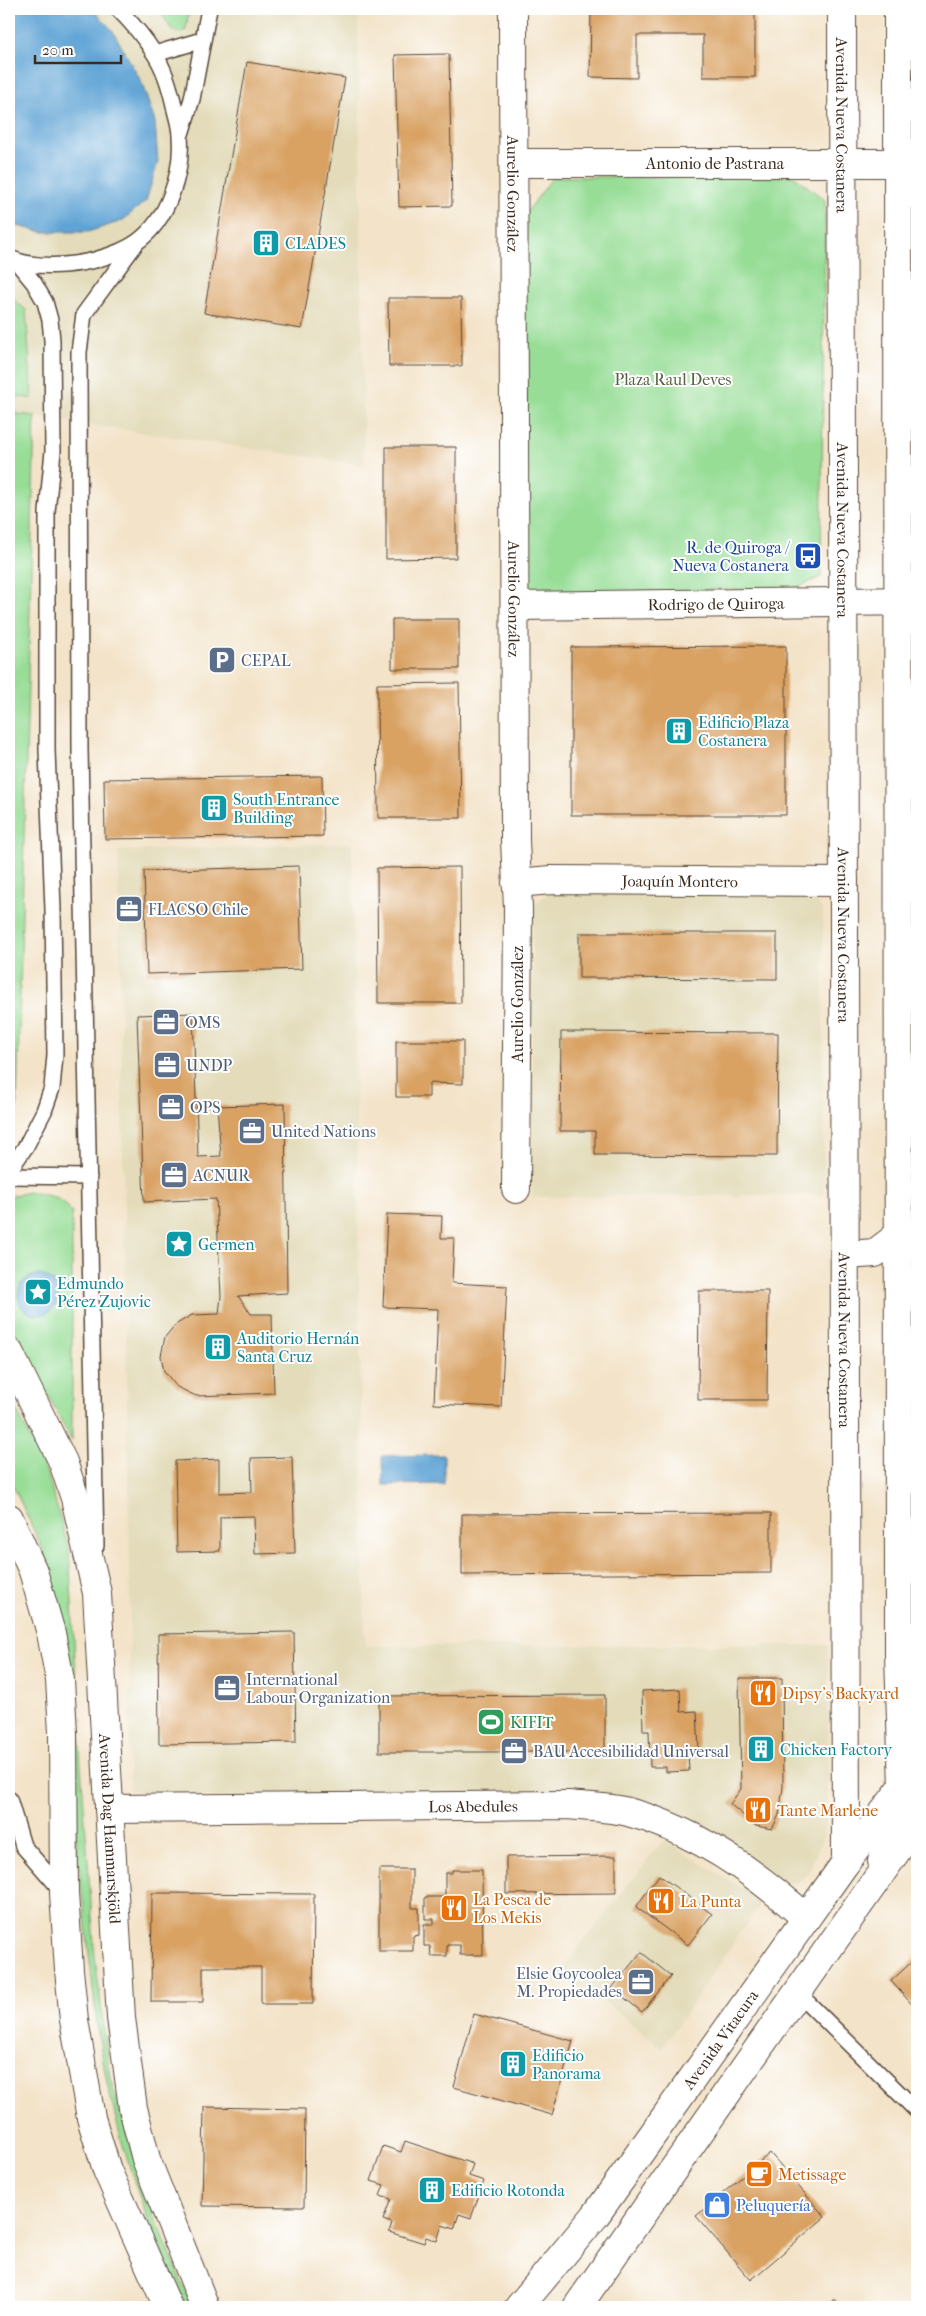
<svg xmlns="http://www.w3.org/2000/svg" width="926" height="2316" viewBox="0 0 926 2316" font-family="'IM FELL French Canon',serif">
  <rect width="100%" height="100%" fill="#fff"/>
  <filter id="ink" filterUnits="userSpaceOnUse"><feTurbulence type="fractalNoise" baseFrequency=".02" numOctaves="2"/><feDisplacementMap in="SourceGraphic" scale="10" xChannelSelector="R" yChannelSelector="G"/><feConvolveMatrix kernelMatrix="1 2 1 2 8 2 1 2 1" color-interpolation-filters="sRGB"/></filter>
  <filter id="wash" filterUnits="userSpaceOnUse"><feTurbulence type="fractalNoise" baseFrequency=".0096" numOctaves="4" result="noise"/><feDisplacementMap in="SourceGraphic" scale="20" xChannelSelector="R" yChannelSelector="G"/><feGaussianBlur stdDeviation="1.12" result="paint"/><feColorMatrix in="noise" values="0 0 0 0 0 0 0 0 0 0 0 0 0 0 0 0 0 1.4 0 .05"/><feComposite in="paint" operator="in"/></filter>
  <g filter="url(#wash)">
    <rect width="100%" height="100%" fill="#f3e3c8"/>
    <path fill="#e3dbba" d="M9,9H358L364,465L9,413Z
      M910,9H917V140L912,127Z
      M917,619V1409H915L911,638L913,624Z
      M352,843L365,1646L828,1645V1807L823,1838L809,1872L800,1882L788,1884L687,1816L657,1806L625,1801L174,1797L129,1790L130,1568L118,851Z
      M551,892L806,894L819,905L823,911L824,1195L532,1197V915L536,903Z
      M917,1587V1658L915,1649L914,1590Z
      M664,1840L762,1901L662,2048L593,1993L555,1977Z"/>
    <path fill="#97dd96" stroke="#69845a" d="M159,9H189L186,30L180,33L172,30Z
      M794,176L825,200L821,577L796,588L534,594L522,580L523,217L553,177Z
      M9,296L26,310L32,399L9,395Z
      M9,413L35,416L17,1107L9,1120Z
      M30,1192C50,1196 60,1195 72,1213V1441L9,1322V1199L14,1195Z
      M9,1394L48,1476L69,1549L81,1767L95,1957L110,2078L146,2196L192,2307H186L150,2226L135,2184L121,2139L107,2083L98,2032L76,1841L72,1681L64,1623L44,1552L9,1477Z"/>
    <path fill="#61a4d5" stroke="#4e677a" d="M9,9H93L113,31L141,81L155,122L158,162L146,201L122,221L88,232H43L9,224Z
      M18 1295a20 20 0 1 1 40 0a20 20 0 1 1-40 0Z
      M444,1455V1484L383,1485L382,1456Z"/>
    <g id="blocks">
      <path fill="#d9a264" d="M591,9H755V77H703V35H637V78L590,77Z
        M449,54L452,206L399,207L395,55Z
        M247,62L345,78L302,329L204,313Z
        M388,298H461L462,366H389Z
        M386,447H456V558L386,559Z
        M392,619H459V669H392Z
        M786,646V815H571V647Z
        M459,683L461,818H378L377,684Z
        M322,776L323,836L105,839L104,779Z
        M299,866L302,969L147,974L144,871Z
        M460,867L461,1003H378L377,868Z
        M579,933H777V979L579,978Z
        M193,1013L198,1157L221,1156L217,1106L285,1104L287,1293L238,1296L251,1314H272L274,1393L196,1396L177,1387L164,1371L161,1356L165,1337L175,1325L192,1315L219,1314L221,1296L216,1199L144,1202L137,1015Z
        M561,1032L778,1033L777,1156L595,1155V1131H560Z
        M396,1041H463V1084L429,1083V1097H396Z
        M387,1214L442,1216L441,1238H454L452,1283L507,1286L501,1407L434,1404L438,1309L383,1307Z
        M699,1291H768L767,1400H698Z
        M292,1457L295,1553L255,1554L254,1516L220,1517V1551L177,1552L175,1461L219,1459V1493L252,1492L251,1458Z
        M771,1513V1573L462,1575V1514Z
        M294,1632L296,1742L159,1744L158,1634Z
        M739,1678H782L783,1787L779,1815L772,1829L756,1826L730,1804L741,1789Z
        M680,1689L681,1712L697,1711L699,1751L688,1752L689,1771L666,1772V1767H650L649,1731H643L642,1691Z
        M605,1695V1752H379V1696Z
        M616,1856V1893L506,1894V1857Z
        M379,1869H412V1908H419V1935L413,1936V1951H379Z
        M452,1870H482L483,1955H460V1945H447V1956H431L430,1946H424V1925H434V1919H425V1897H445V1873H452Z
        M659,1875L712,1914L688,1945L636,1907Z
        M152,1893L314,1894L313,2004H261V1967H203V2002H151Z
        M641,1952L671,1976L642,2012L612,1988Z
        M917,1957V2010L891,1981Z
        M474,2014L573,2041L552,2115L454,2087Z
        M204,2107L305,2109L304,2207L202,2206Z
        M405,2141L473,2164L469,2176L484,2181L471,2218L459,2214L454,2229L442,2225L437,2241L426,2237L424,2243L389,2232L392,2223L383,2220L391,2199L380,2196L384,2185L371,2181L383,2146L401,2152Z
        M770,2153L825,2217L751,2280L696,2216Z
        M834,2299L843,2307H826Z"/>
    </g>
  </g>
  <g filter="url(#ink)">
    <use href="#blocks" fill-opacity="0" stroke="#574638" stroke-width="1"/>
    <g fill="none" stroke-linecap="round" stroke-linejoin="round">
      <g stroke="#574638" stroke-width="18">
        <path id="lane" d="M155,54L202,40
          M181,134L192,99L209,9
          M12,259C35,269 71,266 95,260C109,256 126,250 137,242C168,220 183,173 180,136C180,127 177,118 175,110C171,91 165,69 154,53C144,37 131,22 118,9
          M9,1171L26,1146L44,1111L52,1088L55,1055L53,910L47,750V512L53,451L52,340L50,320L45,302L34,283L16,261
          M9,1176L89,1177
          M96,1546L80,750L79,352L84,314L137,242
          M9,1799L23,1846L64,1893
          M797,1992L917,2111"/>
      </g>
      <g stroke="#574638" stroke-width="30">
        <g id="street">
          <path id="s1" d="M513,9L515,840L518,908L516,1189"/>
          <path id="s2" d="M514,163H917"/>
          <path id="s3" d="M515,606L917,601"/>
          <path id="s4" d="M516,883L552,880L844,882"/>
          <path id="s5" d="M109,1809L568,1805C587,1807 609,1807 628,1812C696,1830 755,1872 806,1918"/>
        </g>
      </g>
      <g stroke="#574638" stroke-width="30">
        <g id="secondary">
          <path id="s6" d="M842,9L846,1862"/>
          <path d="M846,1255L875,1253L899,1235"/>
          <path id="s7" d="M9,1352L63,1462L75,1498L97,1593L121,2018L133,2108L146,2159L205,2307"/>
          <path d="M9,1518L33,1571L51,1633L60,1680L63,1733L64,1893L69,1970L74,2020L91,2118L107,2170L168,2307"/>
          <path d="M882,1861L897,1828L903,1789L899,1653L898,9"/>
        </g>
      </g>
      <g stroke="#574638" stroke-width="30">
        <g id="primary">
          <path d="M899,1653L907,1668L917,1678"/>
          <path id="s8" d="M519,2307L595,2216L846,1862L917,1768"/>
          <path d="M577,2307L917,1822"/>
        </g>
      </g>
      <use href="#lane" stroke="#fff" stroke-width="15"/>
      <use href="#street" stroke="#fff" stroke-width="28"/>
      <use href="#secondary" stroke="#fff" stroke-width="28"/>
      <use href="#primary" stroke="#fff" stroke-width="28"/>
    </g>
  </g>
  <defs>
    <g id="building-square" transform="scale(1.4375)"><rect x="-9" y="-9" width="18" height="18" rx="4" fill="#0f9aa8" stroke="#fff"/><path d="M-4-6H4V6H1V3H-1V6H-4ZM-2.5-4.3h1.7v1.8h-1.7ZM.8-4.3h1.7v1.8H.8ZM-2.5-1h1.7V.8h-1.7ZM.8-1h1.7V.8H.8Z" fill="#fff"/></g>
    <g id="bus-square" transform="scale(1.4375)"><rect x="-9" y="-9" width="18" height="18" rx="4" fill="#1a4fb4" stroke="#fff"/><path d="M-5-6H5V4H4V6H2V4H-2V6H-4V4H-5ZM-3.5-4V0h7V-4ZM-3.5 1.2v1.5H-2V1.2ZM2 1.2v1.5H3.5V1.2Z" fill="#fff"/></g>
    <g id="parking-square" transform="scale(1.4375)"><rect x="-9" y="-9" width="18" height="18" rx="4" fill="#5c6f8a" stroke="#fff"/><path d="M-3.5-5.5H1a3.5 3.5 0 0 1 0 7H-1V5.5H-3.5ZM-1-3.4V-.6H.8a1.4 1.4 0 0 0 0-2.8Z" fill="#fff"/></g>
    <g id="office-square" transform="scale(1.4375)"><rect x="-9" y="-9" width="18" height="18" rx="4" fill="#5c6f8a" stroke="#fff"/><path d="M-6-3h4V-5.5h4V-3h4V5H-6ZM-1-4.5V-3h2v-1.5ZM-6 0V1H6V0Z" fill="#fff"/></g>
    <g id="sight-square" transform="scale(1.4375)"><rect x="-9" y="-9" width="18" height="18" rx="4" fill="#0f9aa8" stroke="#fff"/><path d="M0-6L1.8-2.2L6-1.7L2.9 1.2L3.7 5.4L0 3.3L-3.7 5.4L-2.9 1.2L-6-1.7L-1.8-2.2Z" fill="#fff"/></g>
    <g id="restaurant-square" transform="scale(1.4375)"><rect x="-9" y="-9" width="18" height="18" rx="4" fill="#e8710a" stroke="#fff"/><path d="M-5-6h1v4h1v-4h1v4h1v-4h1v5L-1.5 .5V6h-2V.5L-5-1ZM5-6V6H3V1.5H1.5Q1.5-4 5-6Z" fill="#fff"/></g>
    <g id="stadium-square" transform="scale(1.4375)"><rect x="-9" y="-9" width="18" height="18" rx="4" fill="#2e9e5b" stroke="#fff"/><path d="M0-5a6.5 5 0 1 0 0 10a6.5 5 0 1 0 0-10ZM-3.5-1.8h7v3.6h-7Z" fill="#fff"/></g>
    <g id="cafe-square" transform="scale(1.4375)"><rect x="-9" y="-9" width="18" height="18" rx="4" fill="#e8710a" stroke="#fff"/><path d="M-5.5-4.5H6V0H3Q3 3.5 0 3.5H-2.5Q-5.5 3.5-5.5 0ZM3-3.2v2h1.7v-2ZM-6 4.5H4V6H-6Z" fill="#fff"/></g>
    <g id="shop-square" transform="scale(1.4375)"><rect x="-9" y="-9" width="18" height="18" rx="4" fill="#3f7fe0" stroke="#fff"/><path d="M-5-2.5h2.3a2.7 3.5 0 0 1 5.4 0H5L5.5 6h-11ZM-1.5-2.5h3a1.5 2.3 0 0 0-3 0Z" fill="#fff"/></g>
  </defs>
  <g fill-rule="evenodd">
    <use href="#building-square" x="266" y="243"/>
    <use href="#bus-square" x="808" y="556"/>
    <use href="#parking-square" x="222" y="660"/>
    <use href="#building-square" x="679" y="731"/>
    <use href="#building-square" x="214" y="808"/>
    <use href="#office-square" x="129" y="909"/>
    <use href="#office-square" x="166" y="1022"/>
    <use href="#office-square" x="167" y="1065"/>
    <use href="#office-square" x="171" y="1107"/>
    <use href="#office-square" x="252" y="1131"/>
    <use href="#office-square" x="174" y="1175"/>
    <use href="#sight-square" x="179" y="1244"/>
    <use href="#sight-square" x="38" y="1292"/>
    <use href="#building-square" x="218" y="1347"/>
    <use href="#office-square" x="227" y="1688"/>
    <use href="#restaurant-square" x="763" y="1693"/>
    <use href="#stadium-square" x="491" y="1722"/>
    <use href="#building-square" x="761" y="1749"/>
    <use href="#office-square" x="514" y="1751"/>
    <use href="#restaurant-square" x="758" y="1810"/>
    <use href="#restaurant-square" x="661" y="1901"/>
    <use href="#restaurant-square" x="454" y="1908"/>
    <use href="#office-square" x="641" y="1982"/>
    <use href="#building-square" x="513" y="2064"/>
    <use href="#cafe-square" x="759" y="2174"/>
    <use href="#building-square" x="432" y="2190"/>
    <use href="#shop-square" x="717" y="2205"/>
  </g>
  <g text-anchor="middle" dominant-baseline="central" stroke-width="4" stroke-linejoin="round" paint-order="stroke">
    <g font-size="16" fill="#3b2a1e" stroke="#fff">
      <text stroke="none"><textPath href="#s6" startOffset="116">Avenida Nueva Costanera</textPath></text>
      <text stroke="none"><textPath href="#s2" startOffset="201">Antonio de Pastrana</textPath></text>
      <text stroke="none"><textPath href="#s1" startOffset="185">Aurelio González</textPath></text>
      <text stroke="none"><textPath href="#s6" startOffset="521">Avenida Nueva Costanera</textPath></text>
      <text stroke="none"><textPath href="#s1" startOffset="590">Aurelio González</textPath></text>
      <text stroke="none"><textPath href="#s3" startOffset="201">Rodrigo de Quiroga</textPath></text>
      <text stroke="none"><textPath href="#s4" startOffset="164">Joaquín Montero</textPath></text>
      <text stroke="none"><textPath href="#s6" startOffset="926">Avenida Nueva Costanera</textPath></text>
      <text transform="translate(517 1004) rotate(-90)">Aurelio González</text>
      <text stroke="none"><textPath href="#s6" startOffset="1331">Avenida Nueva Costanera</textPath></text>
      <text stroke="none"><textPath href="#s5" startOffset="364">Los Abedules</textPath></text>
      <text stroke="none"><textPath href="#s7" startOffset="494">Avenida Dag Hammarskjöld</textPath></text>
      <text stroke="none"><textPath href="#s8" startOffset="335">Avenida Vitacura</textPath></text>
    </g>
    <g font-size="16" fill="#0d838f" stroke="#fff" text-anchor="start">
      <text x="285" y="243">CLADES</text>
      <text x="698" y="722">Edificio Plaza<tspan x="698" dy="18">Costanera</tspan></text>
      <text x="233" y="799">South Entrance<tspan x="233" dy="18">Building</tspan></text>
      <text x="198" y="1244">Germen</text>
      <text x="57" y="1283">Edmundo<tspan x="57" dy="18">Pérez Zujovic</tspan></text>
      <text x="237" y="1338">Auditorio Hernán<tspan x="237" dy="18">Santa Cruz</tspan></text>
      <text x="780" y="1749">Chicken Factory</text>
      <text x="532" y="2055">Edificio<tspan x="532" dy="18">Panorama</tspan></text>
      <text x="451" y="2190">Edificio Rotonda</text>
    </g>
    <g font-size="16" fill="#576042" stroke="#fff">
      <text x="673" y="379">Plaza Raul Deves</text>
    </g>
    <g font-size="16" fill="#164399" stroke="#fff" text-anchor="end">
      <text x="789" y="547">R. de Quiroga /<tspan x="789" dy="18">Nueva Costanera</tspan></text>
    </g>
    <g font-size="16" fill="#4e5e75" stroke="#fff" text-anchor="start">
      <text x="241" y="660">CEPAL</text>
      <text x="148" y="909">FLACSO Chile</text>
      <text x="185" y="1022">OMS</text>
      <text x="186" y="1065">UNDP</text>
      <text x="190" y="1107">OPS</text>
      <text x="271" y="1131">United Nations</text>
      <text x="193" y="1175">ACNUR</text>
      <text x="246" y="1679">International<tspan x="246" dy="18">Labour Organization</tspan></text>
      <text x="533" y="1751">BAU Accesibilidad Universal</text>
      <text x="622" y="1973" text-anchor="end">Elsie Goycoolea<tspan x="622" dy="18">M. Propiedades</tspan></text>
    </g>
    <g font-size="16" fill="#c56008" stroke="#fff" text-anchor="start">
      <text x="782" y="1693">Dipsy's Backyard</text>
      <text x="777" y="1810">Tante Marlene</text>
      <text x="473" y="1899">La Pesca de<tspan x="473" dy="18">Los Mekis</tspan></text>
      <text x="680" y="1901">La Punta</text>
      <text x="778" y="2174">Metissage</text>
    </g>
    <g font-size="16" fill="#27864d" stroke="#fff" text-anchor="start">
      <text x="510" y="1722">KIFIT</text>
    </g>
    <g font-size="16" fill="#366cbe" stroke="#fff" text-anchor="start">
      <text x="736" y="2205">Peluquería</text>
    </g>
  </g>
  <rect width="926" height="2316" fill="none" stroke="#fff" stroke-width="30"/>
  <path d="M35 55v8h86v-8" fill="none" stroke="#3b2a1e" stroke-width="2.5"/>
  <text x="42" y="55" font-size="15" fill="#3b2a1e" stroke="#ffffff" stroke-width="4" paint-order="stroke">20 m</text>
</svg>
